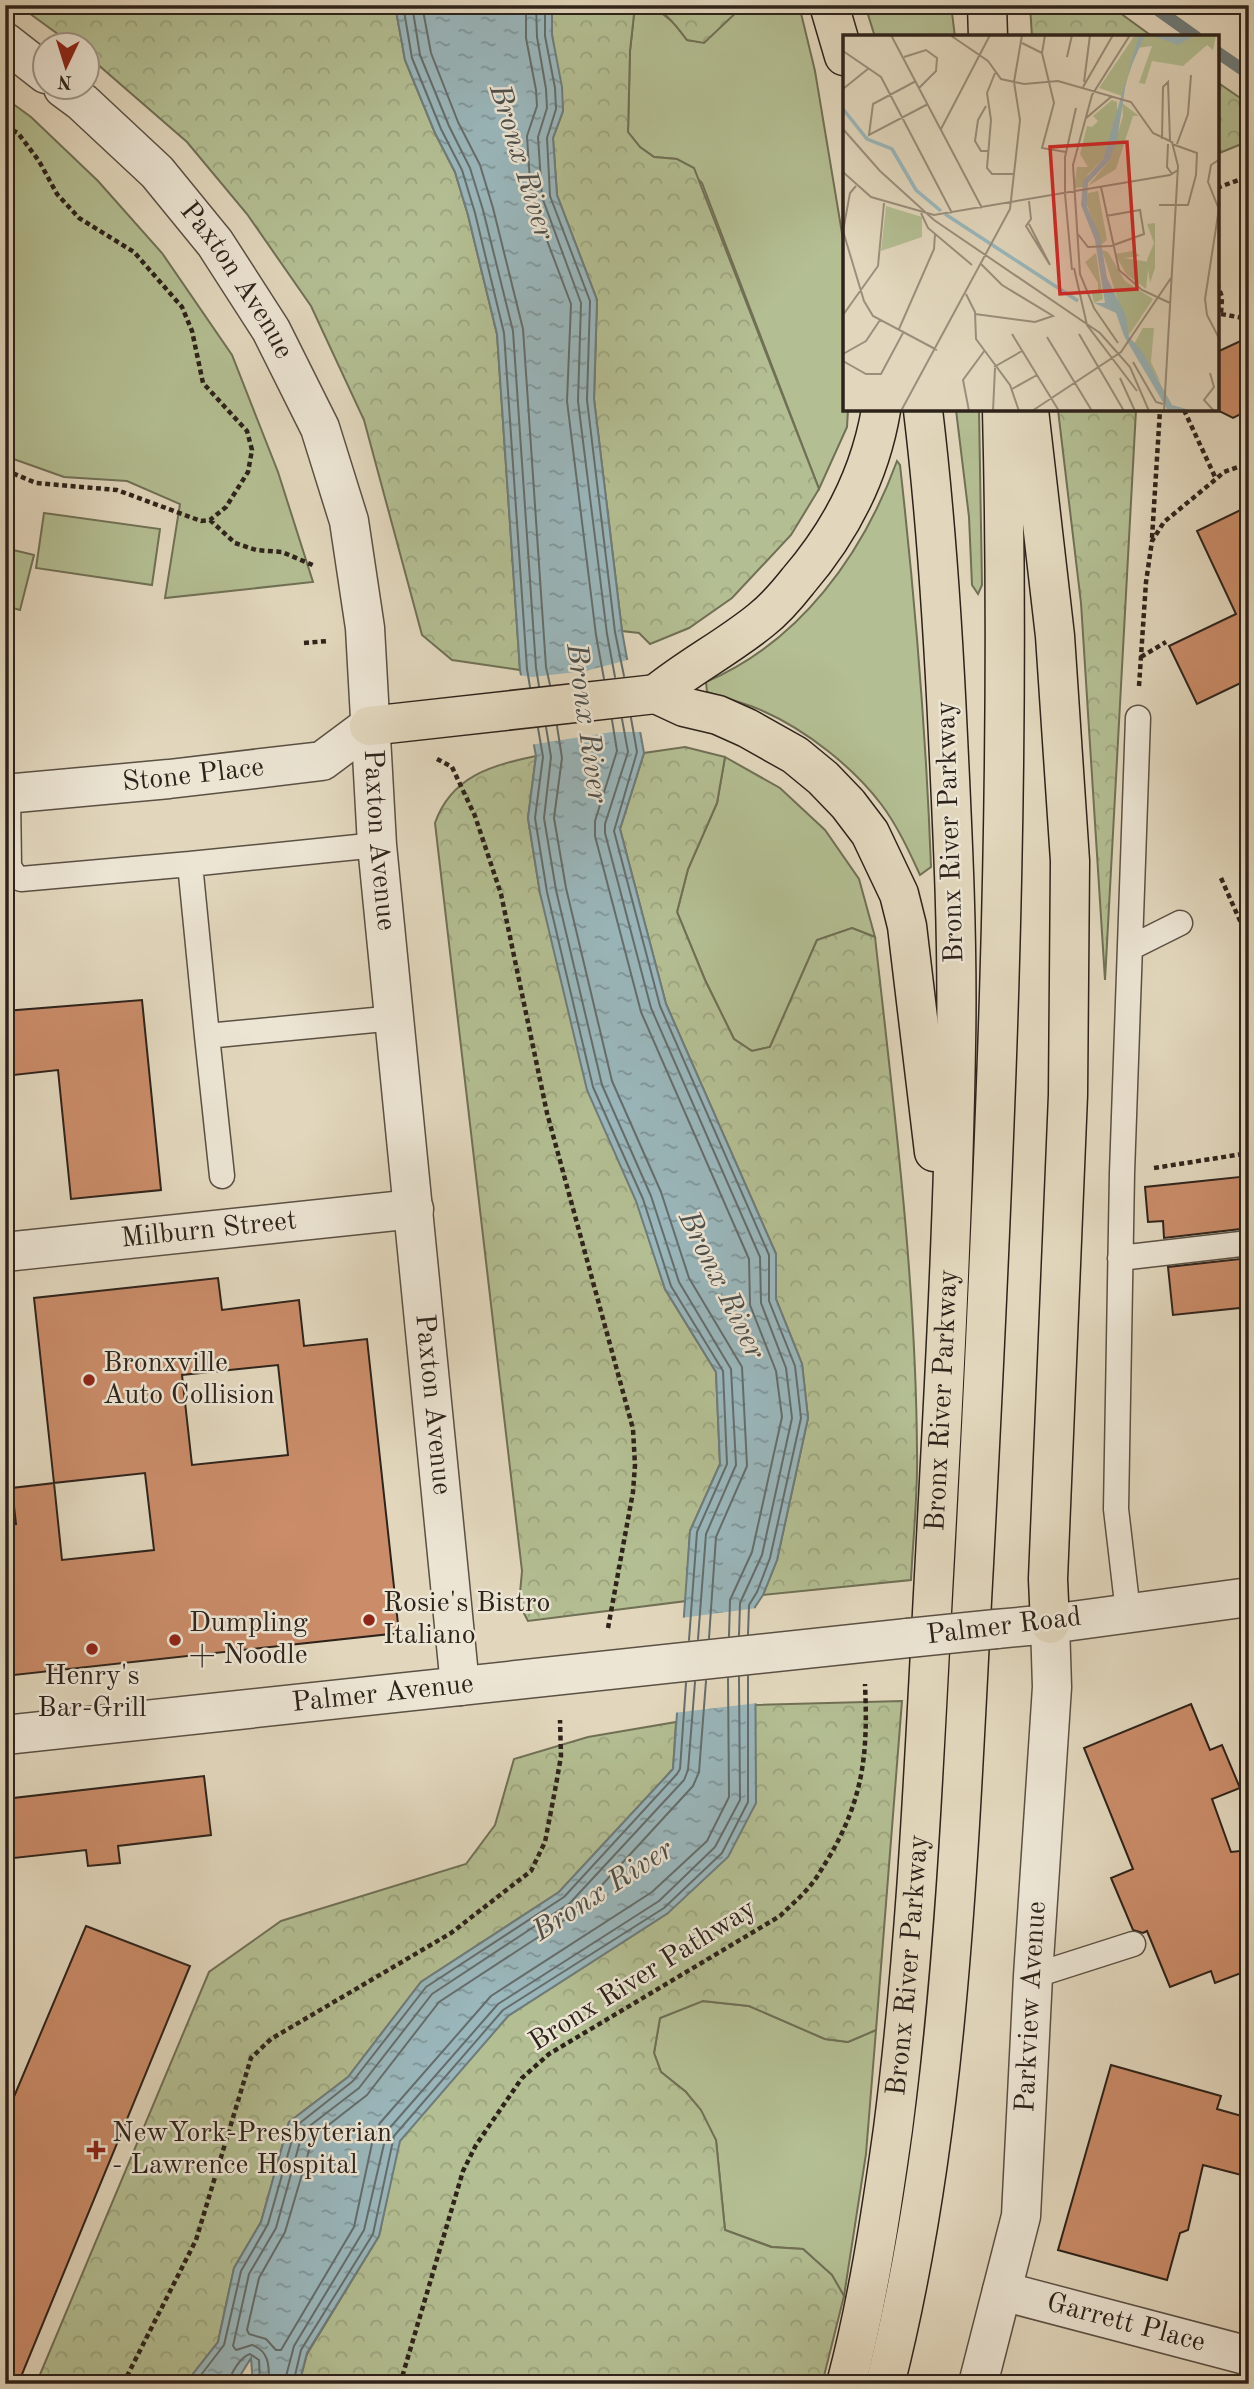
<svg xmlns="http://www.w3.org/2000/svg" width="1254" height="2389" viewBox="0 0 1254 2389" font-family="'Old Standard TT',serif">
  <defs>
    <pattern id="forest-crowns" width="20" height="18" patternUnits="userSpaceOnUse" patternTransform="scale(1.75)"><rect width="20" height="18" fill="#b3be92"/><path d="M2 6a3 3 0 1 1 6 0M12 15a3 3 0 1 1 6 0" fill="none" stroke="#9aa37d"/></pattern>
    <pattern id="water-ripples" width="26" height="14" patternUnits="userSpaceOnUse" patternTransform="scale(1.75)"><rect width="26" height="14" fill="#9ab7bc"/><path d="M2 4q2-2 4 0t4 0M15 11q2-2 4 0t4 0" fill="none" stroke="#7e9498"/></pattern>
  </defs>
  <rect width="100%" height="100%" fill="#e2d7bd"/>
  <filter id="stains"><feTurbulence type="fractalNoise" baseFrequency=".00286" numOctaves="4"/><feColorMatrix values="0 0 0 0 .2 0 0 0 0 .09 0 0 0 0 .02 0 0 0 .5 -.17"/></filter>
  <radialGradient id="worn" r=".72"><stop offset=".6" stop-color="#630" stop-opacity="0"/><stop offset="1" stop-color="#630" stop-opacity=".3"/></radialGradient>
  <path fill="#b3be92" stroke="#707056" stroke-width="2" d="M635,5L653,6L675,24L687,40L704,42L744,5H799L815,71L844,245V410H848L847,427L819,489L702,183L677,159L654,157L640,147L628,132L630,51Z
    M865,5H951L955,37H875Z
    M5,98L31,117L98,181L162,253L232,355L278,472L313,582L165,598L180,504L127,481L64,477L5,456Z
    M956,410H979L982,585L978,594L972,585L969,517Z
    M897,461L900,465C915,599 926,732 931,867L920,875C909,851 897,825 881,804C853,767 806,730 763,711C746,703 725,698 707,692L706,682C800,642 863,554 897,461Z
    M44,513L160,529L152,585L36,568Z
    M5,548L34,555L20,610L5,606Z
    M725,757L780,788L825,830L859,879L875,937L852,928L817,940L770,1047L752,1051L734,1039L705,980L677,912L688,869L717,803Z
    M702,2001L749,2006L825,2039L848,2042L876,2030L866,2154L844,2296L831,2275L803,2249L772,2247L725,2230L716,2140L686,2092L661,2072L654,2053L660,2018Z"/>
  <path fill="url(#forest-crowns)" stroke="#707056" stroke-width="2" d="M18,5H395L405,60L435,133L455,172L468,215L497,334L520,670L452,660L422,635L364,420L311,306L247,214L187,142L88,56V46L73,45Z
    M552,5H635L630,51L628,132L640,147L654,157L677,159L694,168L819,489L791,535L732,598L689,628L650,644L639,633L622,631L594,399L597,300L557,195L553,138L563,111L552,35Z
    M648,5H744L704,43L687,40C677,27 664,9 648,5Z
    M1030,5H1109L1153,37H1032Z
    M1217,82L1249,104V141L1217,154Z
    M1058,410H1136L1105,980L1081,603Z
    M685,747L725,757L717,803L688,869L677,912L705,980L734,1039L752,1051L770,1047L817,940L852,928L875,937C894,1108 916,1280 917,1452C918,1495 913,1538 911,1580L763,1595L777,1560L808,1418L802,1364L776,1299V1254L666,1004L620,829L644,753Z
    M536,756L528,818L540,893L665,1289L716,1372L720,1464L690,1531L686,1601L528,1621L519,1604L522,1571L435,823C451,777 491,765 536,756Z
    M902,1701L876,2030L848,2042L825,2039L749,2006L703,2001L660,2018L654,2053L661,2072L686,2092L701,2110L716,2140L725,2230L771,2247L803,2249L832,2275L844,2296L822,2384H299L307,2354L379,2236L399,2141L508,2016L668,1913L756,1803L754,1705Z
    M676,1722L673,1769L559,1892L421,1982L348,2077L289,2122L261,2222L234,2268L218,2342L185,2384H36L209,1972L281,1921L466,1864L495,1825L514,1759L588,1737Z"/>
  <path fill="url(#water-ripples)" stroke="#6f7c7c" stroke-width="2" d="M395,5H552V35L562,87L563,111L553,138L557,195L597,300L594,399L622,631L644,753L620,829L666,1004L776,1254V1299L802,1364L808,1418L777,1560L763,1595L755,1607L756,1803L728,1857L668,1913L508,2016L400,2141L379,2236L307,2353L299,2384H253L251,2358L235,2384H185L218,2342L234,2268L261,2222L289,2122L348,2077L421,1982L559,1892L673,1769L690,1531L720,1464L716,1372L665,1289L636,1201L587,1090L540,893L528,818L536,756L520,670L497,334L468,215L455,172L435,133L405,60Z"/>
  <path fill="#e2d7bd" d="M631,659L644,732H612L530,745L518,675L532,677L586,671Z
    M757,1608L758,1703L673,1713L681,1618Z"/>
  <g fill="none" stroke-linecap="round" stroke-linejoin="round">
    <path stroke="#646d6c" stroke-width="2" d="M403,5L412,58L441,129L462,170L475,213L504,333L527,669L530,687
      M412,5L420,55L449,126L470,168L483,210L513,331L536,668L539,686
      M422,5L431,53L458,122L480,165L493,208L523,329L546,667L550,685
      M526,5V38L536,90L537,106L527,136L531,198L571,304L567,401L596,635L604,679
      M536,5L537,37L546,89L547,108L538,137L542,197L581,303L578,401L607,634L615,677
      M545,5V36L555,88L556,109L547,138L550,196L590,301L587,400L615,632L624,676
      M631,718L637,752L614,831L660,1006L769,1255V1301L795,1366L801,1418L770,1558L757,1592L749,1605L748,1634
      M622,719L628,752L605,824V833L651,1008L760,1257L761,1303L786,1368L792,1418L762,1555L740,1603L739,1635
      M612,720L617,751L595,821V836L641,1012L749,1259L750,1305L776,1371L782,1417L752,1552L730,1600L729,1636
      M557,726L562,758L554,818L566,888L612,1081L661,1192L689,1278L742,1367L747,1466L716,1537L709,1638
      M546,727L551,757L544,818L556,890L602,1085L651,1196L679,1282L731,1369L736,1465L706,1534L698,1639
      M538,728L543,757L535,818L547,892L593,1087L643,1199L671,1286L723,1371L727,1464L697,1532L689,1640
      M706,1681L699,1772L693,1786L578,1911L439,2002L367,2095L313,2137L285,2232L259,2278L247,2330L249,2334L266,2339L276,2350H281L354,2227L374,2134L380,2123L491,1996L652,1892L707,1841L729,1797L728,1678
      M194,2384L224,2345L241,2271L268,2224L296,2126L353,2081L426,1987L564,1897L677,1774L680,1769L686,1683
      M229,2384C230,2374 240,2357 250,2354L259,2360L260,2384
      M269,2384C269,2367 270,2351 252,2345L236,2350L233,2346L249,2274L276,2228L303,2131L359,2088L432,1994L570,1903L684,1780L688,1770L695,1682
      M284,2384L294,2346L364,2230L387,2131L498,2004L659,1901L715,1847L740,1800L739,1677
      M293,2384L301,2350L373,2234L394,2136L503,2010L664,1908L722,1853L748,1802V1676"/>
    <path stroke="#6f7c7c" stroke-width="12" d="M1151,5L1196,37
      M1217,52L1249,74"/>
  </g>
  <path fill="#ca8c69" stroke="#2e231b" stroke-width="2" fill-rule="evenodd" d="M1249,337V410L1233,418L1217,410V352Z
    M1249,506V679L1197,704L1169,646L1236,614L1197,531Z
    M142,1000L161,1190L71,1199L58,1070L5,1076V1011Z
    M1249,1176V1228L1164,1238L1163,1221L1148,1222L1145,1187Z
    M1249,1258V1307L1173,1315L1168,1267Z
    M218,1278L222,1310L299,1300L304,1346L367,1339L399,1633L5,1676V1525L16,1524L12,1488L54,1483L34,1298ZM278,1365L288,1455L192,1465L182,1375ZM145,1473L154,1550L62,1560L54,1483Z
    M1191,1704L1210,1750L1222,1745L1240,1788L1212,1799L1231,1852L1249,1850V1970L1215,1983L1211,1971L1170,1987L1147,1931L1143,1933L1133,1930L1111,1878L1133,1869L1084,1748Z
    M204,1776L211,1835L118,1846L120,1863L88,1866L86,1850L5,1859V1799Z
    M86,1926L190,1966L18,2384H5V2118Z
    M1111,2065L1221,2096L1217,2109L1249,2118V2177L1203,2165L1188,2230L1180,2233L1167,2280L1058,2250Z"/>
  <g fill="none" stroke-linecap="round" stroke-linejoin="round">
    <g stroke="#5b5044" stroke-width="27">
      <path id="service" d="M8,794L9,867L15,876L21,879L190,864L207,1036L395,1018
        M190,864L377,845
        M1130,948L1180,923
        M207,1036L222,1176
        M1120,1258L1249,1243
        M1128,1612L1116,1509L1122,1173L1138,718
        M1033,1976L1133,1944"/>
    </g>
    <g stroke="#5b5044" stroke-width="41">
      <g id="minor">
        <path id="s1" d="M5,794L169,779L322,761L369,726"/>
        <path id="s2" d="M5,1252L414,1209"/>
        <path id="s3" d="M1002,2291L1249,2356"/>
        <path id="s4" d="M978,2384L1021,2216L1033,1976L1052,1687L1050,1624"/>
      </g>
    </g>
    <g stroke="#5b5044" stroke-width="41">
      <g id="tertiary">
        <path d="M5,42L46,74"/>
        <path id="s5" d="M63,88L82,102L157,172L215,243L271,330L320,428L349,521L365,628L377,845L460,1686"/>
        <path d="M996,1629L1050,1624L1249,1597"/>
        <path id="s6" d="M5,1735L908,1638"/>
      </g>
    </g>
    <g stroke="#2e231b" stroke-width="41">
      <g id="trunk">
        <path d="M829,5L844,56"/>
        <path d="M987,5L988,37"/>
        <path d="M1029,410L1055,636L1070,861L1068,1095L1048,1579L1050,1624"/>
        <path d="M656,694C689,667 728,647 761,620C775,609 787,595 798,581C841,531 870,475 881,410"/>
        <path d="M369,726L656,694L684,707L718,715L747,728L795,755L823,778L848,804L870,833L899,894L907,926L934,1152"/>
        <path id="s7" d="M846,2384C868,2301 881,2215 893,2129C915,1958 923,1785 932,1613C942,1424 953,1235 956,1046C958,943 953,840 948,737C943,628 936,518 923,410"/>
        <path d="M885,2384C952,2121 959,1834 974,1564C994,1179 1012,795 1002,410"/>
      </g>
    </g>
    <path stroke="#2e231b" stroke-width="4.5" stroke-dasharray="5 3.5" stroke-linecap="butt" d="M5,126L18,133L39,161L57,194L79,218L134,252L182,307L192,331L203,383L247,431L252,450L248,472L226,507L210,520L201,521L117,490L36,483L5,470
      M1217,188L1249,176
      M1217,283L1222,297L1221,314L1217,316
      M1221,314L1249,319
      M1184,410L1216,479
      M210,520L235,543L256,550L282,552L315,566
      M1152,538L1160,410
      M304,643L328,641
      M1141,657L1166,642
      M1139,686L1146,582L1152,541L1164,522L1216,479L1224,472L1249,463
      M437,759L452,767L475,816L501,894L547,1113L633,1429L635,1465L633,1492L608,1628
      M1221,878L1249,941
      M1154,1168L1249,1153
      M123,2384L196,2240L251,2058L271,2039L451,1933L531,1871L545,1842L556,1785L561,1756L560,1720
      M400,2384L463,2171L476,2145L522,2078L549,2054L780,1916C790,1906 801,1897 810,1886C817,1878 822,1868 828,1859C864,1798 868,1753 865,1684"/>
    <use href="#service" stroke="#ece5d4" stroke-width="24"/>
    <use href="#minor" stroke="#ece5d4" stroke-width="38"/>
    <use href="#tertiary" stroke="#ece5d4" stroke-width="38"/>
    <use href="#trunk" stroke="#e2d7bd" stroke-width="38"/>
    <g stroke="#5b5044" stroke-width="41" stroke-linecap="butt">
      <path id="tertiary-bridge" d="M908,1638L996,1629"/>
    </g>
    <use href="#tertiary-bridge" stroke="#ece5d4" stroke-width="38"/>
  </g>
  <g fill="#8f2418" stroke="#ece5d4" stroke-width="2.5">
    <circle cx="89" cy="1380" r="7"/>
    <circle cx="369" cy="1620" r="7"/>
    <circle cx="175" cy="1640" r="7"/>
    <circle cx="92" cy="1649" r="7"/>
    <path d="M92.5 2139.5h7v7h7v7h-7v7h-7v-7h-7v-7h7z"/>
  </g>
  <g text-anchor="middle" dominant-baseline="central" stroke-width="5" stroke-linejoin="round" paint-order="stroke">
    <g font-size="28" fill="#2e231b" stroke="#ece5d4">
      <text stroke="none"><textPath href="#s5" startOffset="261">Paxton Avenue</textPath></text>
      <text stroke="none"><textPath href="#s1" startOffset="189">Stone Place</textPath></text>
      <text transform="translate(951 832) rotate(-92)">Bronx River Parkway</text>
      <text stroke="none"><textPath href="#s5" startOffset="849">Paxton Avenue</textPath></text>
      <text stroke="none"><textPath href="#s2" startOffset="205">Milburn Street</textPath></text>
      <text stroke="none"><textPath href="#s7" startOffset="990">Bronx River Parkway</textPath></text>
      <text stroke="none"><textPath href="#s5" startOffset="1416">Paxton Avenue</textPath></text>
      <text transform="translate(1004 1627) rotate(-7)">Palmer Road</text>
      <text stroke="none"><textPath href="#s6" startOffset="380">Palmer Avenue</textPath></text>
      <text stroke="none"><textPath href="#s7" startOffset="424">Bronx River Parkway</textPath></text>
      <text transform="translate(643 1976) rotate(-32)">Bronx River Pathway</text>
      <text stroke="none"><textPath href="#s4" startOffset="383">Parkview Avenue</textPath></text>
      <text stroke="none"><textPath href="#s3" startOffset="128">Garrett Place</textPath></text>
    </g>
    <g font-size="28" fill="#2e231b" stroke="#ece5d4" text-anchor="start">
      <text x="103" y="1364">Bronxville<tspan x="103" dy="32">Auto Collision</tspan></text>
      <text x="383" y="1604">Rosie's Bistro<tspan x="383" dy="32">Italiano</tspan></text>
      <text x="189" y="1624">Dumpling<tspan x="189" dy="32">+ Noodle</tspan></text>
      <text x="92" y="1677" text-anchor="middle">Henry's<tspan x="92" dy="32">Bar-Grill</tspan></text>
      <text x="112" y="2134">NewYork-Presbyterian<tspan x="112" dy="32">- Lawrence Hospital</tspan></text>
    </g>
    <g font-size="30" font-style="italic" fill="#4e4f4b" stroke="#ece5d4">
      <text transform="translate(521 162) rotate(73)">Bronx River</text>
      <text transform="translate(586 723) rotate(82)">Bronx River</text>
      <text transform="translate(721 1285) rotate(64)">Bronx River</text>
      <text transform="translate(603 1891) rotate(-33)">Bronx River</text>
    </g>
  </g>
  <g transform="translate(843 35)">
    <rect width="376" height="376" fill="#e2d7bd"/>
    <path d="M290,216L297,221L281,223L306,227L303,254L283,239L272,219Z" fill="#b3be92"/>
    <path d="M302,0H373L370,15L364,10L340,31L309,26L302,49L296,48L309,11L294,13ZM269,65L274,67V78L260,124L245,139L240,152L231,153L234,132H245L237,119L244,91L249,92L255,86L250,81ZM279,68L296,81H290L273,134L245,151L267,125L280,81ZM255,156L264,205L258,210L243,167L245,158ZM312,188V233L307,248L304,225L311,208L304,189ZM259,215L265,217L282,246L310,264L286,300ZM253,218L260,264L251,268L248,256H255V248L242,227ZM300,293H311L308,327L318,348L291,309Z" fill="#b3be92"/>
    <path d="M292,0H368L357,15L339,28L328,26L307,2L302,3L295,11L279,61L256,53ZM43,171L79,182V202L38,216Z" fill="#b3be92"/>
    <path d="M296,0H302L284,41L274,105L267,125L245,148L244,172L257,201L264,243L283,281L286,302L299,316L329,370L351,376L324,374L281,301L273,278L251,268H262L252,205L238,170L240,146L260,124ZM308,0H352L335,10Z" fill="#9ab7bc"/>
    <path fill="none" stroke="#9ab7bc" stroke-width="3.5" d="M0,74L24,104L49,114L73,155L98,176M102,179L235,266"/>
    <path fill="none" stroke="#9a8f7c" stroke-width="2" d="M48,0L139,173M107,0L145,26L158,44L181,49L215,46L288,67L310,98L329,107L335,131L321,376M202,0L199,18L211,68L199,113L223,117M179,8L199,18M0,16L38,42L109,178M61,22L83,15L94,23L93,36L76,53M224,22L229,0M152,38L144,58L148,85L144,133L149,139H171M73,46L30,69L26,100L85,69M241,47L247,0M240,52L270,0M0,54L26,33M143,71L135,85L132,106L138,116H145M242,84L269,61M0,94L37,136L91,185L257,298L287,332L306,376M98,94L147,0M319,104L320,52L325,47L327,106M325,109L324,132L329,139M334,109L345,79L348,40M0,137L28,162L91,180L327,140L335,135M13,151L7,158L0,196L21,266L30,281L94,315M258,152L276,235L299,255L327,268M222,159V122L233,73M222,159L229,235M186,166L188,184L183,191L207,230L186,189M377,167L362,264L364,280L377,305M316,170H345L353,140L354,118L329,109M375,172L365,147L368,130L377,124M78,178L85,193L129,230M263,181L297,175L301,199L268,211M234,198L245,212L268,211M231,233L244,290L294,356M123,259L132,277L133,304L167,350L176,376M132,279L192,287L210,281L159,250L138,229M0,280L35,231L41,168M56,294L91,214L92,199M169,299L216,376M236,299L281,376M204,302L249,376M275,308L251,273L237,239L230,130L249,60L287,0M0,319L23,306L37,285M0,326L23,339H38L61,296M290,327L313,367L320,369M151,332L179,316M367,338L371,352L361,365L371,376M277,343L292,376M169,354L194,340M58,376L167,174L177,85L171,47L179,0M126,376L120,345L142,315M150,376L152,333M189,376L278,317L328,243"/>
    <path fill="#d62828" fill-opacity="0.15" stroke="#d62828" stroke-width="3.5" d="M284,107L294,254L217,259L207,112Z"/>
    <rect width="376" height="376" fill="none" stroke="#2e231b" stroke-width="3.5"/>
  </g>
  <rect width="1254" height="2389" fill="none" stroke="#e2d7bd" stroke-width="28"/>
  <rect x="7" y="7" width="1240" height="2375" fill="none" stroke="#2e231b" stroke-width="3.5"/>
  <rect x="14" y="14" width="1226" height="2361" fill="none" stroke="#2e231b" stroke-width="2"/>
  <g transform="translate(66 66) rotate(184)"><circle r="33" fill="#ece5d4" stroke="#a0978a" stroke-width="2"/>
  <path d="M0-5L12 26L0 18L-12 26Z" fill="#8f2418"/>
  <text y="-10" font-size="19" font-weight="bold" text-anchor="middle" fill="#2e231b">N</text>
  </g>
  <rect width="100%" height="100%" filter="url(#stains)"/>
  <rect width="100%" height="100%" fill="url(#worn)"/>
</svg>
